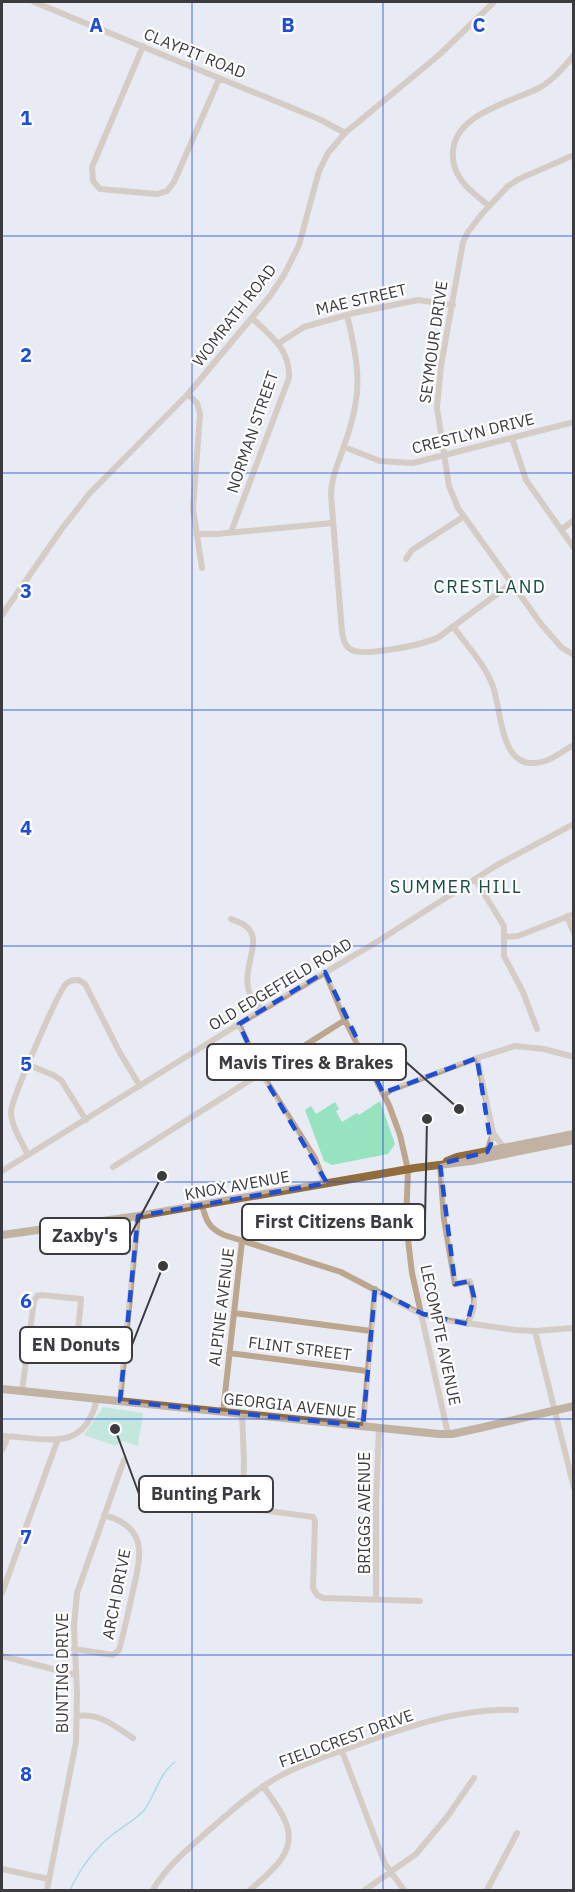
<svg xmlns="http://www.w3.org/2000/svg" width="575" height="1892" viewBox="0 0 575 1892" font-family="'IBM Plex Sans',sans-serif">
  <rect width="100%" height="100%" fill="#e9ebf4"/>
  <path fill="#97e3c0" d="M380,1101L395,1144L388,1154L332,1165L324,1161L305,1110L311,1106L316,1114L335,1102L339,1109L336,1111L342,1122L357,1113L359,1115Z
    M103,1407L143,1413L138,1446L123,1441L116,1446L84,1435Z"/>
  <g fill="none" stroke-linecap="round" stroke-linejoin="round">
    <path stroke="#63c5d7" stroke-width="1.5" d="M70,1890C80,1869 93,1850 112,1835C123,1826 136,1820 145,1809C156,1793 159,1774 175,1762"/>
    <path stroke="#bca78e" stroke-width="6" d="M34,2L319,119L345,133
      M143,46L92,167L93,181L100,189L157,194L167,191L174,182L219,79
      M574,155L519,179L508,186L481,215L468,232L463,242L441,366L437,408L449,486L458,508L541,624L562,648L574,655
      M489,206C480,198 469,191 462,181C455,172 452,163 453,151C456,113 512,102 541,87C554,79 564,67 574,55
      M347,315C360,369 363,393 344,446C339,462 331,477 331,495L342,632C343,638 344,645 350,649C362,658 426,644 439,637L512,583
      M279,343L304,327L354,313L418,300L453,305
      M188,394L197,403L200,414L193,509L202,568
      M512,438L526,480L574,548
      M344,447L380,461L413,463L574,422
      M561,530L574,520
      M231,532L289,378C290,349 271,336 252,318
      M196,534H217L332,523
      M406,559L412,550L463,517
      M2,615L61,530L89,494L188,394L270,296L284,275L299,245L319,171L328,153L345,133L439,55L494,2
      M453,626C466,645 484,663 492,684C503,710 498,776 545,761C555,758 564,750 574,745
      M475,879L504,926V956L523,992L537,1029
      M567,916L574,933
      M231,919C235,921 241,922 244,925C271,941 226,980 262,1010
      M505,937L518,936L574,914
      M325,972L345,1020L389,1105L400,1135L408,1170L406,1223L412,1273L448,1434
      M239,1024L262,1074L315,1158L325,1184
      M477,1058L493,1133L487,1152
      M29,1065L53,1075L61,1080L86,1120
      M384,1095L391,1090L477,1058L515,1046L544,1049L574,1057
      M493,1133L504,1148
      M28,1155C22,1142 11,1126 11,1112C11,1100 58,992 66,984C70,980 74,980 79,980L85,984L120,1053L140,1086
      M440,1164L444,1219L455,1284L470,1281C475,1301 477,1306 467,1324
      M113,1167L345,1020
      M2,1171L239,1024L380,940L497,865L574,824
      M202,1205C206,1221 209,1228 224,1235L341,1272L417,1312L438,1319L515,1330L535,1331L574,1328
      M234,1313L371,1331
      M535,1331L574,1488
      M229,1353L367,1371
      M22,1391L34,1301L37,1296L42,1295L81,1299L77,1342L74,1345L28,1342
      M120,1401L138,1216
      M223,1412L242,1241
      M242,1414L244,1461L243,1505L247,1508L313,1517L315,1521L313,1588L317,1595L323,1598L420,1601
      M363,1426L375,1289
      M2,1436C45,1437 84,1455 97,1399
      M2,1450L6,1442V1436
      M2,1593L58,1439
      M376,1599V1503L379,1428
      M74,1649L113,1655L119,1650C124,1632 128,1613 132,1595C140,1558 151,1528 104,1515
      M2,1656L76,1675
      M77,1716C101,1713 114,1726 133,1738
      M342,1751L385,1864L404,1890
      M2,1869L48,1879
      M154,1888C168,1865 187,1850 207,1832C230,1812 253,1791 280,1776C300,1765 322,1758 343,1750C398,1730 458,1707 516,1710
      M47,1890L76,1742L77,1693L74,1626L77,1593L124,1460
      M250,1890C269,1873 298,1853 286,1823C281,1810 271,1798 263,1786
      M365,1890L416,1854L447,1817L474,1778
      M487,1890L517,1833"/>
    <path stroke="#926d3c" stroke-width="8" d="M447,1161L457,1157L574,1134
      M2,1235L138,1216L415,1168L471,1161L574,1140
      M2,1389L439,1434H452L480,1428L574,1406"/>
  </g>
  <path d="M0 0H575V1892H0ZM325,972L383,1093L477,1058L491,1144L487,1152L440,1164L455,1284L470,1281L474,1297L467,1324L423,1314L375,1289L363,1426L120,1401L138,1216L327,1183L262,1074L239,1024Z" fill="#e9ebf4" fill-opacity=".55" fill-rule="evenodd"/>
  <path fill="none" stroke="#1d4ed8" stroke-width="4.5" stroke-dasharray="12 8" stroke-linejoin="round" d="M325,972L383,1093L477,1058L491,1144L487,1152L440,1164L455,1284L470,1281L474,1297L467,1324L423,1314L375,1289L363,1426L120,1401L138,1216L327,1183L262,1074L239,1024Z"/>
  <path fill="none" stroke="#1d4ed8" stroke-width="1.5" stroke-opacity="0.55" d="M192,2V1890M383,2V1890M2,236H574M2,473H574M2,710H574M2,946H574M2,1182H574M2,1419H574M2,1655H574"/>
  <g text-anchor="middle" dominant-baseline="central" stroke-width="4.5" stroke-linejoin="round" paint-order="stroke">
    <g font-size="16" fill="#3c3c40" stroke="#fff">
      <text transform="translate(195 53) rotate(22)">CLAYPIT ROAD</text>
      <text transform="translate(361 299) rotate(-13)">MAE STREET</text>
      <text transform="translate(234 315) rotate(-52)">WOMRATH ROAD</text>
      <text transform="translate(433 342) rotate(-82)">SEYMOUR DRIVE</text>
      <text transform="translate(252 432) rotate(-71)">NORMAN STREET</text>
      <text transform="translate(473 433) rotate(-14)">CRESTLYN DRIVE</text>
      <text transform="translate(280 984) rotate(-31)">OLD EDGEFIELD ROAD</text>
      <text transform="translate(237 1185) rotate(-10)">KNOX AVENUE</text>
      <text transform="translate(221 1307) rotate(-83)">ALPINE AVENUE</text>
      <text transform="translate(441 1335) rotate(78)">LECOMPTE AVENUE</text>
      <text transform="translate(300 1348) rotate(7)">FLINT STREET</text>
      <text transform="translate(290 1405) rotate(6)">GEORGIA AVENUE</text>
      <text transform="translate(364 1513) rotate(-90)">BRIGGS AVENUE</text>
      <text transform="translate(116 1594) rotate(-79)">ARCH DRIVE</text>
      <text transform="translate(62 1673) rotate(-90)">BUNTING DRIVE</text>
      <text transform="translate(346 1738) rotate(-20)">FIELDCREST DRIVE</text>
    </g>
    <g font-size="18" letter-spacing="1.5" fill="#1a5044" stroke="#fff">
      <text x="490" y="586">CRESTLAND</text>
      <text x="456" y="886">SUMMER HILL</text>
    </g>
  </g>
  <g font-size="20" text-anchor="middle" font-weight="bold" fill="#1d4ed8" stroke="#fff" stroke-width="4.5" stroke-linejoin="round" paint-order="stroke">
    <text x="96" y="32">A</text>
    <text x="288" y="32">B</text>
    <text x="479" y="32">C</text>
    <text x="26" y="125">1</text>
    <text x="26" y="362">2</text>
    <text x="26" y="598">3</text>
    <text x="26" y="835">4</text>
    <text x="26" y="1071">5</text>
    <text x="26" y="1308">6</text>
    <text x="26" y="1544">7</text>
    <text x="26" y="1781">8</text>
  </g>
  <path fill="none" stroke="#3c3c40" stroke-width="2" d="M459 1109L406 1062M427 1119L425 1222M162 1176L130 1236M163 1266L132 1345M115 1429L139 1494"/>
  <g fill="#3c3c40" stroke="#fff" stroke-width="2">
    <circle cx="459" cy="1109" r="6"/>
    <circle cx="427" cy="1119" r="6"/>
    <circle cx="162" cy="1176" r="6"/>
    <circle cx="163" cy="1266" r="6"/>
    <circle cx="115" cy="1429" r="6"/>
  </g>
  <g fill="#fff" stroke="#3c3c40" stroke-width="2">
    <rect x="207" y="1044" width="199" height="36" rx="6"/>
    <rect x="242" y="1204" width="183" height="36" rx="6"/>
    <rect x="40" y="1218" width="90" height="36" rx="6"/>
    <rect x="20" y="1327" width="112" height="36" rx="6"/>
    <rect x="139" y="1476" width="134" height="36" rx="6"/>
  </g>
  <g font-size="18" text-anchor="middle" font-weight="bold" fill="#3c3c40">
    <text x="306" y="1069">Mavis Tires &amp; Brakes</text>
    <text x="334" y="1228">First Citizens Bank</text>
    <text x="85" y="1242">Zaxby's</text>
    <text x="76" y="1351">EN Donuts</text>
    <text x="206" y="1500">Bunting Park</text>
  </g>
  <rect width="575" height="1892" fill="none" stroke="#3c3c40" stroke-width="6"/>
</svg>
